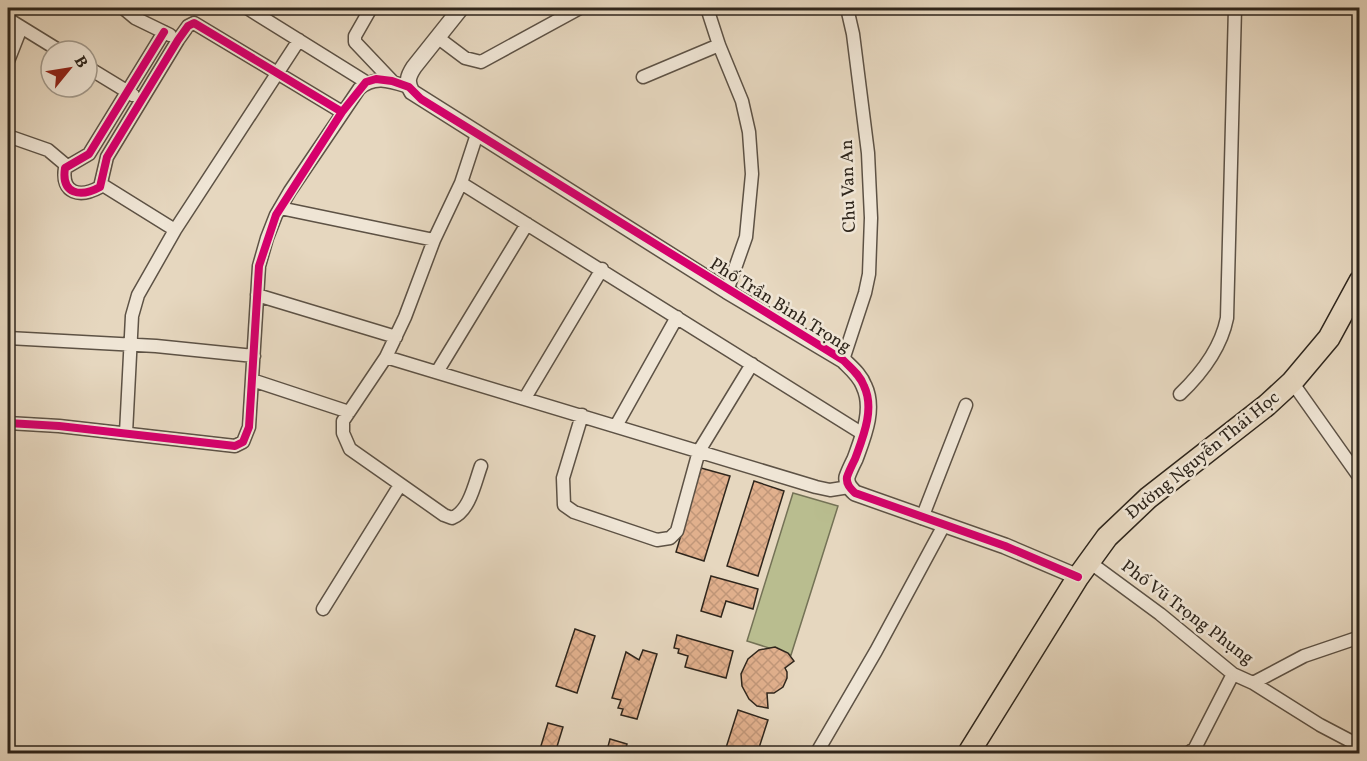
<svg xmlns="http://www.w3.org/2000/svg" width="1367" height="761" viewBox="0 0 1367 761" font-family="Vollkorn,serif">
  <defs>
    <pattern id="building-cross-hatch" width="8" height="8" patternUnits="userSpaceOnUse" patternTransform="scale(1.5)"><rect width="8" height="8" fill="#e1b08d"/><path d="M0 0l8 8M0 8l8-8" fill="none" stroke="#c19779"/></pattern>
  </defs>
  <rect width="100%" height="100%" fill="#e6d7bf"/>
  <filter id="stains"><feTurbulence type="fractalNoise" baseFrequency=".00333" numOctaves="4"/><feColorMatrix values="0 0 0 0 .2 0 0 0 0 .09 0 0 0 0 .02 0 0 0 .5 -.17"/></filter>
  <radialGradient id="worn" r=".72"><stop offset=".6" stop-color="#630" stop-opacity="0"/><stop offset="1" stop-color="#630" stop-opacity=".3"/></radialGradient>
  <path fill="#b9bd8f" stroke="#747256" stroke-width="1.5" d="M793,493L838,506L791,655L747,641Z"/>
  <path fill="url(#building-cross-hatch)" stroke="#2f261c" stroke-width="1.5" d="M701,468L730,476L704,561L676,552Z
    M754,481L784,491L758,576L727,566Z
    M711,576L758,589L753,609L726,601L721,617L701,611Z
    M575,629L595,636L577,693L556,686Z
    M677,635L733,651L726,678L685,667L688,656L678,653L679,649L674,648Z
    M775,647L788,653L794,661L785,668L787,672V678L783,687L774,693H767L768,708L757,706L749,699L742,686L741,674L748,659L759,650Z
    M643,650L657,654L637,719L621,715L623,709L618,708L621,700L612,698L626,652L639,660Z
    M738,710L768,720L757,754H724Z
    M548,723L563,727L555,753L540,749Z
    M610,739L627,744L624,754H606Z"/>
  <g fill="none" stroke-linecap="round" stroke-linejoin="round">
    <g stroke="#5d5245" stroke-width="15">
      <path id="minor" d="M123,8L135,18L170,35
        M247,8L366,82
        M371,8L355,36V42L392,81
        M707,8L719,45L742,101L749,132L752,174L746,237L727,291
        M8,19L60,51
        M164,32L89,154L65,168C61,194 80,198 100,187L107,157L178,40L188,26L194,23L342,112
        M437,37L465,58L481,62L580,8
        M8,61L21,28
        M87,67L133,95
        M643,77L719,45
        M477,134L461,183L434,240L405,317L386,357L343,421V433L350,449L444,515L452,518C470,511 475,482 481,466
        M8,136L48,150L67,166
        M461,183L863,434
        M101,184L175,230
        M280,208L434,240
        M257,295L396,337
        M8,338L156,346L254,356
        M386,357L816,487L830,490L849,487
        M843,360L865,293L869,274L871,218L868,153L853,34L847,8
        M437,372L527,224
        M252,380L349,412
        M1292,382L1360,478
        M1180,394C1202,373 1221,348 1227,318L1235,8
        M525,398L602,269
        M582,415L563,478L564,505L574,512L657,540L670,538L677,531L699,451L752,364
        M8,423L59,426L235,446L243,442L249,427L259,266L267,238L276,215L290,191L359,89C374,75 390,81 409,87
        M616,426L677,317
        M126,433L132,316L138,295L175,230L299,40
        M922,518L966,405
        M1088,561L1160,614L1233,674L1253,683L1320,725L1360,746
        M323,609L400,485
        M1253,683L1304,656L1360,637
        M816,754L876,651L944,525
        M1187,754L1195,748L1233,674"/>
    </g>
    <g stroke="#5d5245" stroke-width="18">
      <path id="tertiary" d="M461,8L414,67C408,76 406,82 412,92L727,291L843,360C851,368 860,375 864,386C875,409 863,437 855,459C852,465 849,471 847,477C846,484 850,488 855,493L1005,546L1078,577"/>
    </g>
    <g stroke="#2f261c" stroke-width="24">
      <path id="trunk" d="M968,754L1078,577L1107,537L1148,498L1267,405L1292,382L1329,338L1360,281"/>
    </g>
    <use href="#minor" stroke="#efe5d5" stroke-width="12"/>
    <use href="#tertiary" stroke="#efe5d5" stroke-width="15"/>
    <use href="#trunk" stroke="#e6d7bf" stroke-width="21"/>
    <g stroke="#efe5d5" stroke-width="11">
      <path id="cycleway" d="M164,32L89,154L65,168C61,194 80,198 100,187L107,157L178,40L188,26L194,23L342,112
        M8,423L59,426L235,446L243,442L249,427L259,266L276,215L342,112L366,82L376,79L392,81L409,87L421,99L843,360C851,368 860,375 864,386C875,409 863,437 855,459C852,465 849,471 847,477C846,484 850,488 855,493L1005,546L1078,577"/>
    </g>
    <use href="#cycleway" stroke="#d6006c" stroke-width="8"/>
  </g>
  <g text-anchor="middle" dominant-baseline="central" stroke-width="5" stroke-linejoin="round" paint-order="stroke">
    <g font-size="18" fill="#2f261c" stroke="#efe5d5">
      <text transform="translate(849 186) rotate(-92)">Chu Van An</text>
      <text transform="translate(780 306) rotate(32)">Phố Trần Bình Trọng</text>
      <text transform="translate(1203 456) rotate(-39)">Đường Nguyễn Thái Học</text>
      <text transform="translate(1187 613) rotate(37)">Phố Vũ Trọng Phụng</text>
    </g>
  </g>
  <rect width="1367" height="761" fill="none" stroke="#e6d7bf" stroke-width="30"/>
  <rect x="9" y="9" width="1349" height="743" fill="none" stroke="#2f261c" stroke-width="3"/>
  <rect x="15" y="15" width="1337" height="731" fill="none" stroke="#2f261c" stroke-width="1.5"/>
  <g transform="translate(69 69) rotate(60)"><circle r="28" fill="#efe5d5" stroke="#a2998b" stroke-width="1.5"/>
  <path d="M0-4.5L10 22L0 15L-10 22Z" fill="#8f2418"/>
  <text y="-9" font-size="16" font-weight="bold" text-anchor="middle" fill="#2f261c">B</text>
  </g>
  <rect width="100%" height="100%" filter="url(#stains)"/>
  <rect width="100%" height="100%" fill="url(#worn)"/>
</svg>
